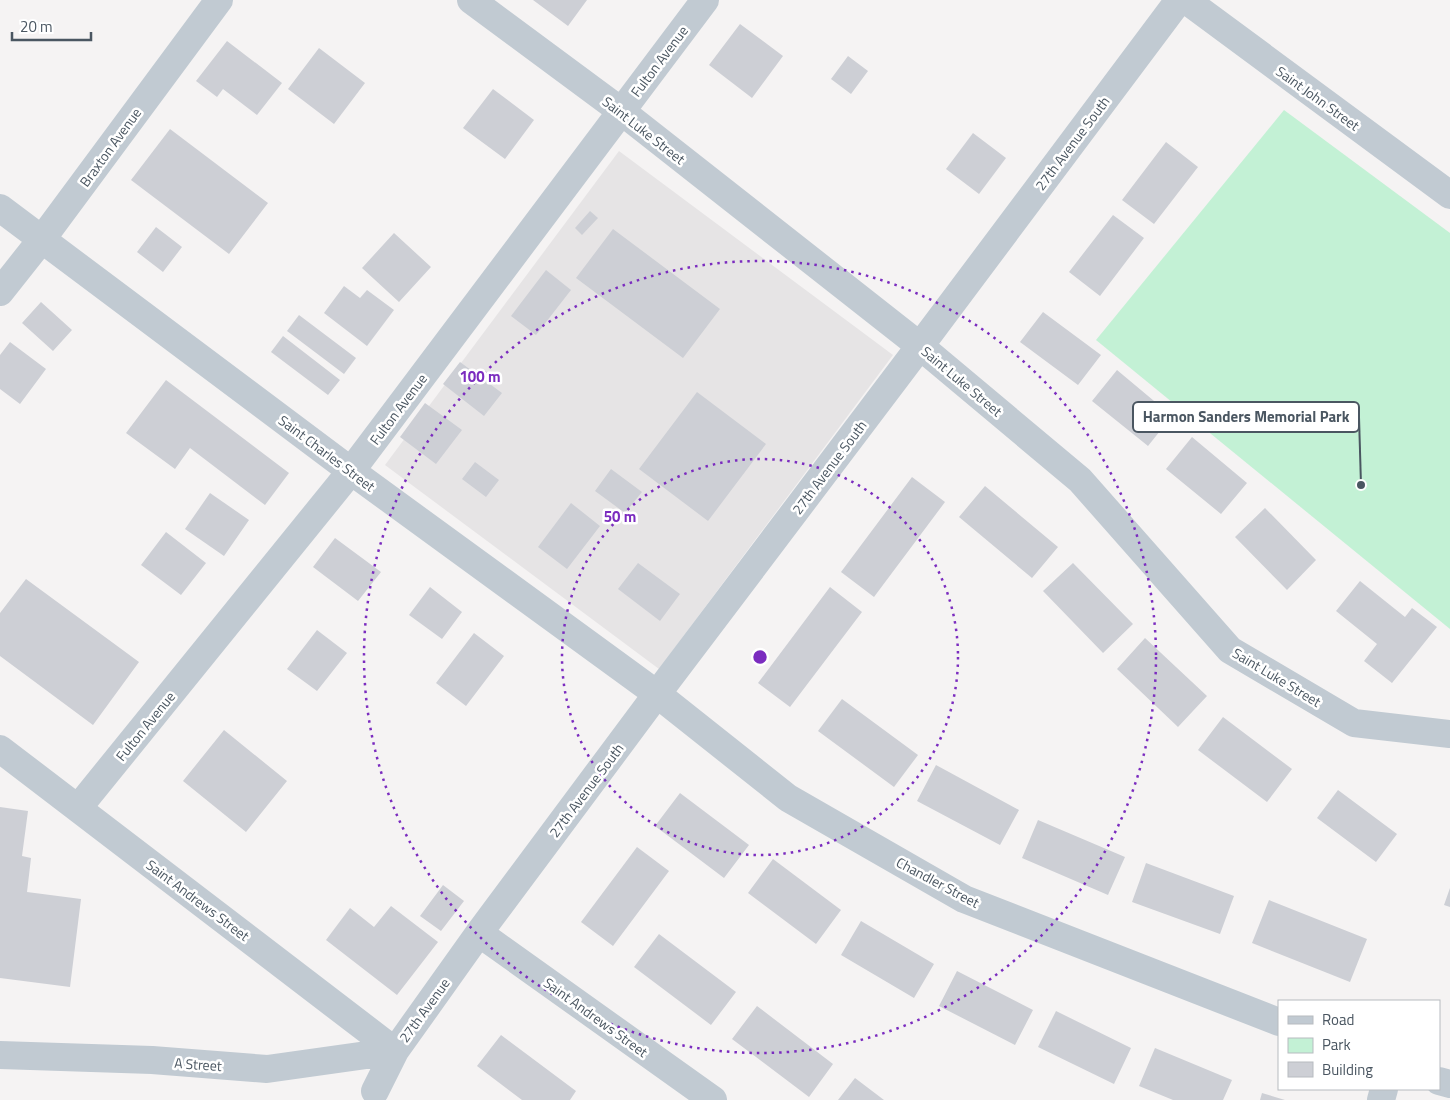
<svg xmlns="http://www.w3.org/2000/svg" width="1450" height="1100" viewBox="0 0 1450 1100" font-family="'Titillium Web',sans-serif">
  <rect width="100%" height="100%" fill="#f5f3f3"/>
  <path fill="#e6e4e5" d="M619,151L893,355L659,669L385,465Z"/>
  <path fill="#c3f1d5" d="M1284,110L1450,233V629L1096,340Z"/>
  <path fill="#cdcfd5" d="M533,0H587L568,26Z
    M740,24L783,56L752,98L709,65Z
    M227,41L282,83L257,115L223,89L217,97L196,81Z
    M319,48L365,83L334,124L288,89Z
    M848,56L868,71L851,94L831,79Z
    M493,89L534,120L505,159L463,128Z
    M170,129L268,203L229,254L131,180Z
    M973,133L1006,158L979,194L946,169Z
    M1166,142L1198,167L1154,224L1122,200Z
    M590,211L598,218L582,235L575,228Z
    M1113,215L1144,238L1100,296L1069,272Z
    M156,227L182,247L163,272L137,252Z
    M613,229L720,309L683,358L576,278Z
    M394,233L431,267L399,302L362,268Z
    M546,270L571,290L536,335L511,316Z
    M344,286L360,298L367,290L394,310L367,346L324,313Z
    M41,302L72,330L53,351L22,323Z
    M1043,312L1101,355L1078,385L1020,342Z
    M299,315L356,358L344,374L287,331Z
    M283,336L340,380L328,395L271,352Z
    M10,342L46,369L20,404L0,389V355Z
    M460,362L502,393L484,416L443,384Z
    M1117,370L1172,416L1148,446L1092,401Z
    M166,380L289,473L265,505L190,448L175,469L126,433Z
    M697,392L766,444L708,521L639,469Z
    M425,403L462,430L436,464L400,437Z
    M1192,437L1247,483L1221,514L1166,469Z
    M475,462L499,480L486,497L462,479Z
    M611,469L642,492L625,513L595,491Z
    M912,477L945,502L874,597L841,572Z
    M985,486L1058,547L1032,578L959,517Z
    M210,493L249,520L224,556L185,529Z
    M571,503L600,526L567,569L538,547Z
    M1265,508L1316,560L1287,590L1235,537Z
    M166,532L206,563L181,595L141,565Z
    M335,538L381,572L358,601L313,567Z
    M638,563L680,594L660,621L618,589Z
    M1073,563L1133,624L1103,653L1043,591Z
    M26,579L139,662L93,725L0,656V613Z
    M1360,581L1405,617L1412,608L1437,627L1392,683L1364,661L1377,644L1336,611Z
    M430,587L462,612L442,639L409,615Z
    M830,587L862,612L790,707L758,683Z
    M317,630L347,653L317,691L287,669Z
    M474,633L504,656L466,706L436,683Z
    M1145,638L1207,696L1178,727L1117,669Z
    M842,699L918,755L894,787L818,731Z
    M1223,717L1292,769L1267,802L1198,750Z
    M224,730L287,781L246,832L183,781Z
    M936,765L1019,810L1000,845L917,801Z
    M1338,790L1397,834L1376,862L1317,818Z
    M680,793L749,845L724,878L655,826Z
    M0,807L28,811L22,856L31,858L27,892L81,899L70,987L0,978Z
    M1038,820L1125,857L1108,895L1022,858Z
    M637,847L669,871L613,946L581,922Z
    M773,859L841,910L816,944L748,893Z
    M1146,863L1234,896L1220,934L1132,902Z
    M443,885L464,901L441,931L420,916Z
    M1450,888V907L1444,905Z
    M1269,900L1367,939L1350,982L1252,943Z
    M391,906L438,942L397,995L326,940L350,908L374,927Z
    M861,921L934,964L914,998L841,955Z
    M659,934L736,992L711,1025L634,967Z
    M957,971L1033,1010L1015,1045L939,1006Z
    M757,1006L833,1064L809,1097L732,1039Z
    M1056,1011L1131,1048L1114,1084L1038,1047Z
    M501,1035L576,1091L570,1100H522L477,1066Z
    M1155,1048L1232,1080L1223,1100H1173L1139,1086Z
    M855,1078L884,1100H838Z
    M1262,1093L1285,1100H1260Z"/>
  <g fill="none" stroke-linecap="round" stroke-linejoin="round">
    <path stroke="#c1cad2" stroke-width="28" d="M471,0L621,111L920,346L1080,480L1230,650L1354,723L1450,734
      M1186,0L1450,195
      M0,208L351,471L657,694L788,798L964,899L1279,1022
      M0,292L42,239L219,0
      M0,749L395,1051
      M78,808L351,471L705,0
      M479,933L713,1100
      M0,1055L152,1060L267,1069L395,1051
      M1439,1081L1450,1084
      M375,1091L395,1051L479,933L657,694L920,346L1179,0
      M1381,1100L1384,1089"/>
  </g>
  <g fill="none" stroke="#7b2cbf" stroke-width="2.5" stroke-dasharray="2.5 5">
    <circle cx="760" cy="657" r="198"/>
    <circle cx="760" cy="657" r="396"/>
  </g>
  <g text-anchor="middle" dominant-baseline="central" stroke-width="5" stroke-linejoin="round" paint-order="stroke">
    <g font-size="14" fill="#4a5661" stroke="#fff">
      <text transform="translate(659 61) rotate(-53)">Fulton Avenue</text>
      <text transform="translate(1318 98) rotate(36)">Saint John Street</text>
      <text transform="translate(644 130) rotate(38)">Saint Luke Street</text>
      <text transform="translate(1072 143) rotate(-53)">27th Avenue South</text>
      <text transform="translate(110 147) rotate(-54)">Braxton Avenue</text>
      <text transform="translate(962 381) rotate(40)">Saint Luke Street</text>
      <text transform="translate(398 409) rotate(-53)">Fulton Avenue</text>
      <text transform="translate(327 453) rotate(37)">Saint Charles Street</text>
      <text transform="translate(829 467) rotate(-53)">27th Avenue South</text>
      <text transform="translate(1277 677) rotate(31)">Saint Luke Street</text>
      <text transform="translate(145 726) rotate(-51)">Fulton Avenue</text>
      <text transform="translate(586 790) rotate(-53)">27th Avenue South</text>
      <text transform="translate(938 882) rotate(28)">Chandler Street</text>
      <text transform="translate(198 900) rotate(37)">Saint Andrews Street</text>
      <text transform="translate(424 1010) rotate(-54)">27th Avenue</text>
      <text transform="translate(596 1017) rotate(36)">Saint Andrews Street</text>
      <text transform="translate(198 1064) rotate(4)">A Street</text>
    </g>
  </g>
  <circle cx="760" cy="657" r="8" fill="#7b2cbf" stroke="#fff" stroke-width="2.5"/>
  <g font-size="15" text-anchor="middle" font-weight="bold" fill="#7b2cbf" stroke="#fff" stroke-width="5" stroke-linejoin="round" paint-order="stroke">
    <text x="480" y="382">100 m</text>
    <text x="620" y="522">50 m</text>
  </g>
  <path fill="none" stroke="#4a5661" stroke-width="2" d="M1361 485L1359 417"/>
  <circle fill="#4a5661" stroke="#fff" stroke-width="2" cx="1361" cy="485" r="5"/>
  <rect fill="#fff" stroke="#4a5661" stroke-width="2" x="1133" y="402" width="226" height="30" rx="5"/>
  <g font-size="15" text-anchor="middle" font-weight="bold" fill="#4a5661">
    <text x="1246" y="422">Harmon Sanders Memorial Park</text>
  </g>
  <rect x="1278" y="1000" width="162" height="90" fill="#ffffff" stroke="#b7bbc0"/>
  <rect x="1288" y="1016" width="25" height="8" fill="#c1cad2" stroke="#b7bbc0"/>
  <text x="1322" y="1025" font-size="15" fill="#4a5661">Road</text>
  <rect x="1288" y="1038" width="25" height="15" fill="#c3f1d5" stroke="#b7bbc0"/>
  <text x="1322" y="1050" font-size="15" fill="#4a5661">Park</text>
  <rect x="1288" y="1062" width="25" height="15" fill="#cdcfd5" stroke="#b7bbc0"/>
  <text x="1322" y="1075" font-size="15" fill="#4a5661">Building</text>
  <path d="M12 32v8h79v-8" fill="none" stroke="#4a5661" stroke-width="2.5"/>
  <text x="20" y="32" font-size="15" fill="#4a5661" stroke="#ffffff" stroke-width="4" paint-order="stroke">20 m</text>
</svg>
